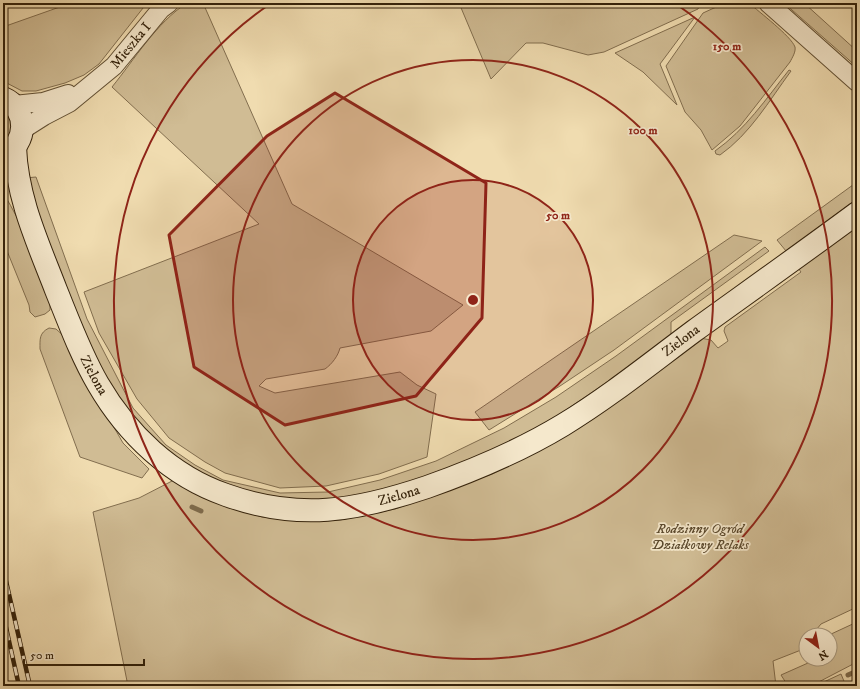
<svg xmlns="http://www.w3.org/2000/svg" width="860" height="689" viewBox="0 0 860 689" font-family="'IM FELL DW Pica',serif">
  <rect width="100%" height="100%" fill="#f0dcb0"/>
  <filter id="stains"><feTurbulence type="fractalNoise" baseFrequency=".005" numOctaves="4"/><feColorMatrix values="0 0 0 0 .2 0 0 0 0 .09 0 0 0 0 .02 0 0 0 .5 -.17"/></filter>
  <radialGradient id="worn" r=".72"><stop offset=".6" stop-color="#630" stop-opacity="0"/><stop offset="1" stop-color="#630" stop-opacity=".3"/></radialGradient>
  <path fill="#d0bc94" stroke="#826e4f" d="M71,3H147L99,64L84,75L65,83L36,91H22L3,81V27Z
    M187,3H203L292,204L463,305L431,331L340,348C338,356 332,364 325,369L266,379L259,386L275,393L400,372L417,385L436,394L427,457L379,474L326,486L280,488L225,473L205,462L169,438L137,399L99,333L84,292L259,224L112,87C134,60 157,22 187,3Z
    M459,3H701L698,9L604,52L588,55L543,43H526L491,79Z
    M725,3H749C759,12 791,36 795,47C796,52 792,58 790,62L740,126L712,150L701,130L685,112L666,66L703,13Z
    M784,3H804L857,51V67Z
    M695,17L660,64L677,105L643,72L615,53Z
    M789,70L791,71C769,101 750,134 720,155L716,154L715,151C745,130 766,99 789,70Z
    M3,107L13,121L11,136L3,144Z
    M36,177L87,319L133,408L166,445L195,465L223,480L280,493L328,492L380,480L436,461L504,428L556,397L616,356L765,247L769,251L671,322V338L553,419L521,438L412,483L334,504L275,502L224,484L196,471L165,449L133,418L118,397L98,363L59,272L25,178Z
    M857,182V199L786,251L777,240Z
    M4,194C21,223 40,262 49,294C50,299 50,305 50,310L45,314L35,317L30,312L29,305L3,241Z
    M857,224V607L821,624L812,635H806V644L801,650L773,661L776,686H128L93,512L139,498L174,480L244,511L262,517L280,519L323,521L340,520L395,509L492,474L556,441L700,338L711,340L718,348L728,341L724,331L725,327L801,272L798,268Z
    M734,235L762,241L614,350L560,386L489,430L475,412Z
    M49,328L56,329L67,339L104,410L123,443L149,469L142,478L80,457L40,349C40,339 39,333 49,328Z
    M857,622V662L811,686H788L781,675L817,659H830V635H829Z
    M841,674L846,686H815Z"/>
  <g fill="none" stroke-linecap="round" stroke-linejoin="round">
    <path stroke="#7e6b4c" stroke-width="5" d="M192,507L201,511
      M848,675L857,671"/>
    <g stroke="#625034" stroke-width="20">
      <g id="street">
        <path d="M768,3L857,82"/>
        <path d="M14,105L43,102L68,94"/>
        <path id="s1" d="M22,130L44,116L69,103L114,66L161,9L169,3"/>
      </g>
    </g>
    <g stroke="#33210a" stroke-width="24">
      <g id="secondary">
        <path d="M3,98C29,109 28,144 3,156"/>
        <path id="s2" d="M15,147C17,199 38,243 56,290C69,322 81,355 98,384C127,434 171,476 226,495C299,521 356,511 427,487C475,470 520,451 563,425C609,397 651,363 694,331C748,292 803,253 857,213"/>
      </g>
    </g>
    <use href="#street" stroke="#f5e8cc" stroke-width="18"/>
    <use href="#secondary" stroke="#f5e8cc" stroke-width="22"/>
    <g stroke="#33210a" stroke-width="4.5">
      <path id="rail" d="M3,568L30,686
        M3,614L19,686"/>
    </g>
    <use href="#rail" stroke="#f5e8cc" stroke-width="3" stroke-dasharray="9" stroke-linecap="butt"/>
  </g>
  <path fill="#8f2418" fill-opacity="0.2" stroke="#8f2418" stroke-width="3" stroke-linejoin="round" d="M335,93L486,183L482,318L416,396L285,425L194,367L169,235L267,136Z"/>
  <circle cx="473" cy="300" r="120" fill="#8f2418" fill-opacity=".12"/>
  <g fill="none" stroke="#8f2418" stroke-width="2">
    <circle cx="473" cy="300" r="120"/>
    <circle cx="473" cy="300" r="240"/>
    <path d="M676 4A359 359 0 1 1 270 4"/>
  </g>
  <g text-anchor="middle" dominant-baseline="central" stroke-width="3.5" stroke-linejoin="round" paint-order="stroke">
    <g font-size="14" fill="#33210a" stroke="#f5e8cc">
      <text stroke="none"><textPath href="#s1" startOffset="139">Mieszka I</textPath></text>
      <text stroke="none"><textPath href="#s2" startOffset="926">Zielona</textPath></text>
      <text stroke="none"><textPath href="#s2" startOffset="243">Zielona</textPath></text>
      <text stroke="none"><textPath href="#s2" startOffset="602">Zielona</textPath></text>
    </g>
    <g font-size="14" font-style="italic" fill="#5a482c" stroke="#f5e8cc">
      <text x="700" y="529">Rodzinny Ogród<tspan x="700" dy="16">Działkowy Relaks</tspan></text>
    </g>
  </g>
  <circle cx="473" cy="300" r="6" fill="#8f2418" stroke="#f5e8cc" stroke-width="2"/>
  <g font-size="12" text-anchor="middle" font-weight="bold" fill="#8f2418" stroke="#f5e8cc" stroke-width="3.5" stroke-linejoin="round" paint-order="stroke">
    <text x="727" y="50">150 m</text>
    <text x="643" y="134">100 m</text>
    <text x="558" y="219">50 m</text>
  </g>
  <rect width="860" height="689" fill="none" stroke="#f0dcb0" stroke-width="16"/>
  <rect x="4" y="4" width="852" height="681" fill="none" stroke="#33210a" stroke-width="2"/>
  <rect x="8" y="8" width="844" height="673" fill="none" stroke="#33210a"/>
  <g transform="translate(818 647) rotate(148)"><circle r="19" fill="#f5e8cc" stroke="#a7987e"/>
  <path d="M0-3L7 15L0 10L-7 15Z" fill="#8f2418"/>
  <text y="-6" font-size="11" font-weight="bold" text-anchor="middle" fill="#33210a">N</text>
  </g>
  <path d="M24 659v6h120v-6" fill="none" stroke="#33210a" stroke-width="2"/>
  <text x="30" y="659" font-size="12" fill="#33210a" stroke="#f5e8cc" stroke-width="3" paint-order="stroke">50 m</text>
  <rect width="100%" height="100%" filter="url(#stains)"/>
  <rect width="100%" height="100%" fill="url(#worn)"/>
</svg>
